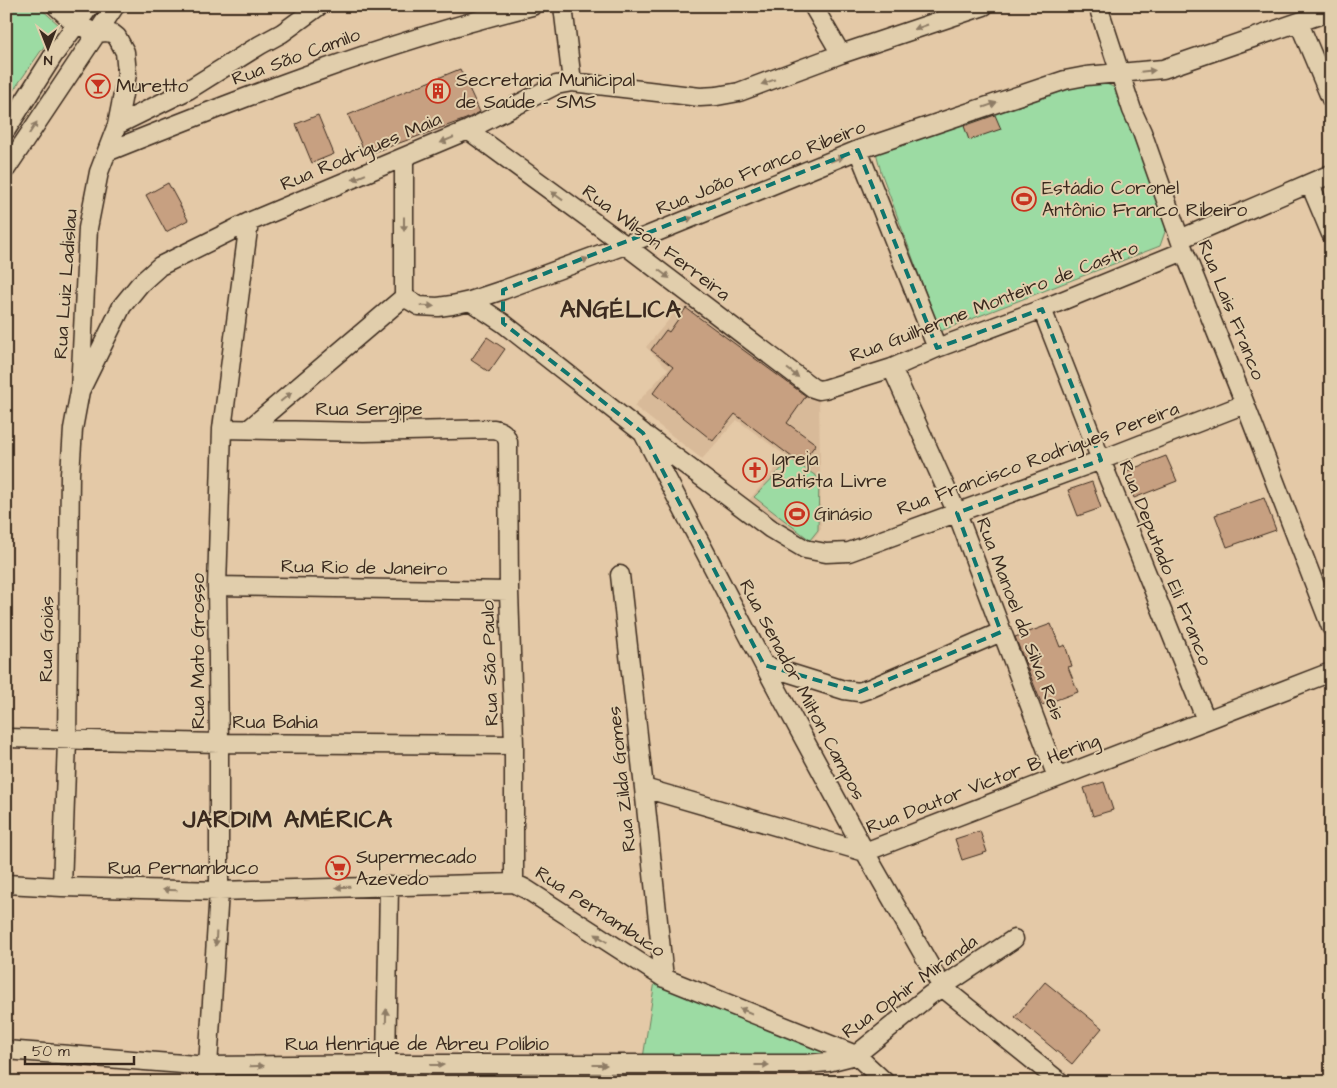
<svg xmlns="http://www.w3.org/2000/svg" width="1337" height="1088" viewBox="0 0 1337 1088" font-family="'Architects Daughter',sans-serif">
  <rect width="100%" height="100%" fill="#e4c9a7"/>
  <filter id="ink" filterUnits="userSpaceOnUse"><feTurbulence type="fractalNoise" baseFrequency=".02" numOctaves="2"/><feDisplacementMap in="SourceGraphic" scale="10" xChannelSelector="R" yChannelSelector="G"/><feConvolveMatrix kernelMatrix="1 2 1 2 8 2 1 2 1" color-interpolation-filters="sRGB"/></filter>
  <g filter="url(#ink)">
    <path fill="#d8ba99" d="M688,297L819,396L821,529L810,543L749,500L786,456L737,420L702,459L634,406L668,369L646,347Z"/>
    <path fill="#9cdba3" stroke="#6c8260" d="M6,6H38L59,25L6,101Z
      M1094,78L1115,88L1167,226L1160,246L938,332L933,313L881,172L876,152Z
      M791,459L819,478L818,530L810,540L754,497Z
      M655,981L828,1053L823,1057L643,1058Z"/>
    <path fill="#c7a081" stroke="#3b2a1e" d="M460,69L480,112L466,119L366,155L348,115Z
      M318,115L334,154L312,163L296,124Z
      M995,115L1001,129L969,140L964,126Z
      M168,183L188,220L166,232L146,195Z
      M686,308L806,396L787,423L816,444L801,464L735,414L713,441L653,393L673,367L651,350L666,330L669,332Z
      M487,337L505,349L489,372L471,360Z
      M1166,456L1177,481L1134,498L1124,472Z
      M1092,482L1101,508L1078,516L1068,490Z
      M1264,498L1276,530L1227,547L1215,515Z
      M1051,624L1060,647L1065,645L1072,666L1068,667L1078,692L1042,705L1015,637Z
      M1104,782L1113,810L1093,816L1084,788Z
      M980,831L987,852L962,860L955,839Z
      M1045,982L1102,1028L1072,1064L1015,1017Z"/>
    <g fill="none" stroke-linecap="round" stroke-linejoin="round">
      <g stroke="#3b2a1e" stroke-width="21">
        <path id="minor" d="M56,6L77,25L97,33L106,32L112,33L117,37L125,52L127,74L117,125L99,172L88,228L80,391L73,429L70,474L67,740L62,887
          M563,6L572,82
          M813,6L841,54
          M1098,6L1132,110L1142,132L1184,251L1245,404L1331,627
          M1299,23L1331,99
          M117,125L188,90L260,45L282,33L319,6
          M6,130L53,56L90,6
          M468,130L625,245L813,388L819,390L825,389L892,368L937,348L1042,309L1184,251
          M858,150L937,348
          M107,152C246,96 386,42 532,6
          M404,158V297
          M6,169L115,6
          M1310,184L1331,234
          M1180,239L1331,174
          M470,301L503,323L643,433L764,665L865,852L942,987L1060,1082
          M1042,309L1101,460L1206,720
          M892,368L957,513L1057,777
          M80,391L122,306L140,284L160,266L249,222L468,130L556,85L572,82L700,97L717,96L739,92L841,54L984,6
          M222,429L364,432L494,429C503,431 505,433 508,442L509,591L514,745V883
          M249,429L404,297L419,306L438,307L452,305L470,301L503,290L625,245L858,150L1065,80L1086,76L1163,69L1331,11
          M647,436L771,529L805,549L826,553L849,552L1101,460L1245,404
          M620,575L644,788L664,978
          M217,586L509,591
          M764,665L844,690L859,692L871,688L1001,632
          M6,738L219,743L514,745
          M644,788L865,852L1331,672
          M6,884L62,887L219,891L514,883L526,889L664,978L856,1055L885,1082
          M6,1050L208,1066L386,1064H806L828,1062L856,1055L930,995L1014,939
          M386,1064L389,886
          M207,1082L219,891V743L217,586L222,429L249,222
          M547,1082L548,1065"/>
      </g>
      <use href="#minor" stroke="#e1ceac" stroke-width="18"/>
    </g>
    <defs><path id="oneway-solid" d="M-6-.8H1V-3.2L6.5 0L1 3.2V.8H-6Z" transform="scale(1.25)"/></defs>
    <g fill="#8e7c65">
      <use href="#oneway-solid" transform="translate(921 27) rotate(161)"/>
      <use href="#oneway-solid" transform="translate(1148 71) rotate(-6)"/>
      <use href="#oneway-solid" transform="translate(768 82) rotate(160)"/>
      <use href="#oneway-solid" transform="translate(990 105) rotate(-19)"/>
      <use href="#oneway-solid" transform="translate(33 128) rotate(-57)"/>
      <use href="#oneway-solid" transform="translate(447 140) rotate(157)"/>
      <use href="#oneway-solid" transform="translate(837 159) rotate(-22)"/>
      <use href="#oneway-solid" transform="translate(359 177) rotate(158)"/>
      <use href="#oneway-solid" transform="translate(557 196) rotate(-144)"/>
      <use href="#oneway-solid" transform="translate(686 220) rotate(-22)"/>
      <use href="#oneway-solid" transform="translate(404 224) rotate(90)"/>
      <use href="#oneway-solid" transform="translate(582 261) rotate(-21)"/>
      <use href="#oneway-solid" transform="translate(664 274) rotate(37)"/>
      <use href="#oneway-solid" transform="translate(427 306) rotate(4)"/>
      <use href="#oneway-solid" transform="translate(793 373) rotate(37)"/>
      <use href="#oneway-solid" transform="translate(286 397) rotate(-40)"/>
      <use href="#oneway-solid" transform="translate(343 887) rotate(179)"/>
      <use href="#oneway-solid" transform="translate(170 890) rotate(-179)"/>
      <use href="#oneway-solid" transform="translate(601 938) rotate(-147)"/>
      <use href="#oneway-solid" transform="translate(216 939) rotate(93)"/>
      <use href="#oneway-solid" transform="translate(746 1011) rotate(-158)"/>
      <use href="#oneway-solid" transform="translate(386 1016) rotate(-89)"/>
      <use href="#oneway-solid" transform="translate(437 1065)"/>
      <use href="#oneway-solid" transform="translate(600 1065)"/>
      <use href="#oneway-solid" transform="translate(762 1065)"/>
      <use href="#oneway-solid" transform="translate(257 1066) rotate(-1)"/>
    </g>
  </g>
  <path fill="none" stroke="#0f766e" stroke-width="4" stroke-dasharray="10 6" stroke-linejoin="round" d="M858,150L937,348L1042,309L1101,460L957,513L1001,632L859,692L764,665L643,433L503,323V290Z"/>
  <defs>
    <g id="bar-ring" transform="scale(1.25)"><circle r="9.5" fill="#e1ceac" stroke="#c8321e" stroke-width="1.5"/><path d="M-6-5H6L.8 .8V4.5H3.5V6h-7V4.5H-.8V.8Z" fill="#c8321e"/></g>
    <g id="building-ring" transform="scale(1.25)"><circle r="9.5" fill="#e1ceac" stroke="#c8321e" stroke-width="1.5"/><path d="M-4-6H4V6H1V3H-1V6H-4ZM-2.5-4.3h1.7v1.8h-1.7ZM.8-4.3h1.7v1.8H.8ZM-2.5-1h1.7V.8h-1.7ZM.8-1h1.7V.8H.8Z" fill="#c8321e"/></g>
    <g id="stadium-ring" transform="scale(1.25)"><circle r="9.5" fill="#e1ceac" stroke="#c8321e" stroke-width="1.5"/><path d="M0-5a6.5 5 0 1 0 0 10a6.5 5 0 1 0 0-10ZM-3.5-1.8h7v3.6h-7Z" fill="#c8321e"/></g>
    <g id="church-ring" transform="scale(1.25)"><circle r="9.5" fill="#e1ceac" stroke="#c8321e" stroke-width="1.5"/><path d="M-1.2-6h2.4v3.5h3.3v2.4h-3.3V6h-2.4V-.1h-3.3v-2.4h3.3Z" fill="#c8321e"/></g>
    <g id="supermarket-ring" transform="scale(1.25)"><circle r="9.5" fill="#e1ceac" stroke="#c8321e" stroke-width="1.5"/><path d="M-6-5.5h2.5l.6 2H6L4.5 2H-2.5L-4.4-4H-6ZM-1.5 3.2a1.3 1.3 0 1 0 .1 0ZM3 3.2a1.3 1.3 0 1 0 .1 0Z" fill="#c8321e"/></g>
  </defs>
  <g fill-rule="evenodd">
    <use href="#bar-ring" x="98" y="86"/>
    <use href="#building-ring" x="438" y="91"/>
    <use href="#stadium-ring" x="1024" y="199"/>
    <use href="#church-ring" x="755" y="470"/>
    <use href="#stadium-ring" x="797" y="514"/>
    <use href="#supermarket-ring" x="338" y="868"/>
  </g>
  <g text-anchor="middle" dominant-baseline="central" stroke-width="4" stroke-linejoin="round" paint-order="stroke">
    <g font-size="19" fill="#3b2a1e" stroke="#e1ceac">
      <text transform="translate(296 57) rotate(-20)">Rua São Camilo</text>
      <text transform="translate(361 152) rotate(-23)">Rua Rodrigues Maia</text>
      <text transform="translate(761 168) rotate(-22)">Rua João Franco Ribeiro</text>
      <text transform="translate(656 243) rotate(37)">Rua Wilson Ferreira</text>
      <text transform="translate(66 284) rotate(-86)">Rua Luiz Ladislau</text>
      <text transform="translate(994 302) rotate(-21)">Rua Guilherme Monteiro de Castro</text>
      <text transform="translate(1231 310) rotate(68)">Rua Lais Franco</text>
      <text x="369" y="409">Rua Sergipe</text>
      <text transform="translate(1038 459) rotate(-20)">Rua Francisco Rodrigues Pereira</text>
      <text transform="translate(1165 563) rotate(68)">Rua Deputado Eli Franco</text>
      <text transform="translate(364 568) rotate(1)">Rua Rio de Janeiro</text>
      <text transform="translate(1020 619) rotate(69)">Rua Manoel da Silva Reis</text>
      <text transform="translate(47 639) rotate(-89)">Rua Goiás</text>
      <text transform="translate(198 651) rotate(-90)">Rua Mato Grosso</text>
      <text transform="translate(490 663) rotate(-92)">Rua São Paulo</text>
      <text transform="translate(802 690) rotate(62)">Rua Senador Milton Campos</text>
      <text x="275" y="722">Rua Bahia</text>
      <text transform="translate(622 779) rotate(-96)">Rua Zilda Gomes</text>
      <text transform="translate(983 784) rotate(-21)">Rua Doutor Victor B Hering</text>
      <text x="183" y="868">Rua Pernambuco</text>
      <text transform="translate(600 912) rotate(33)">Rua Pernambuco</text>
      <text transform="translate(910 987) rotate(-36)">Rua Ophir Miranda</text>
      <text x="417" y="1044">Rua Henrique de Abreu Políbio</text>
    </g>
    <g font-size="19" fill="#3b2a1e" stroke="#e1ceac" text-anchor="start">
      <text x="456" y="80">Secretaria Municipal<tspan x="456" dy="22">de Saúde - SMS</tspan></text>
      <text x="116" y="86">Muretto</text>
      <text x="1042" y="188">Estádio Coronel<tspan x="1042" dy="22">Antônio Franco Ribeiro</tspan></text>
      <text x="772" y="459">Igreja<tspan x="772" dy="22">Batista Livre</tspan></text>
      <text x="814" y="514">Ginásio</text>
      <text x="356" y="857">Supermecado<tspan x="356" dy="22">Azevedo</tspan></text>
    </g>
    <g font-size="24" font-weight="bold" letter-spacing="1" fill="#3b2a1e" stroke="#e1ceac">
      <text x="621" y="310">ANGÉLICA</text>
      <text x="288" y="820">JARDIM AMÉRICA</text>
    </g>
  </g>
  <rect width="1337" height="1088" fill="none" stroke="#e1ceac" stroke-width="25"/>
  <rect x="12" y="12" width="1312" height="1063" fill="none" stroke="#3b2a1e" stroke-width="2" filter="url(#ink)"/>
  <g transform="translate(48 48) rotate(180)" stroke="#e1ceac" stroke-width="4" paint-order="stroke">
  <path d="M0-4L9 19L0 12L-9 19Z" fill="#3b2a1e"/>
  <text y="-8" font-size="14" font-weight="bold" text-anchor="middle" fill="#3b2a1e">N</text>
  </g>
  <path d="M25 1056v8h109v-8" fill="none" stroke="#3b2a1e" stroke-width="2.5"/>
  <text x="32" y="1056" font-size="15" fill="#3b2a1e" stroke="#e1ceac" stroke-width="4" paint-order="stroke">50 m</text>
</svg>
